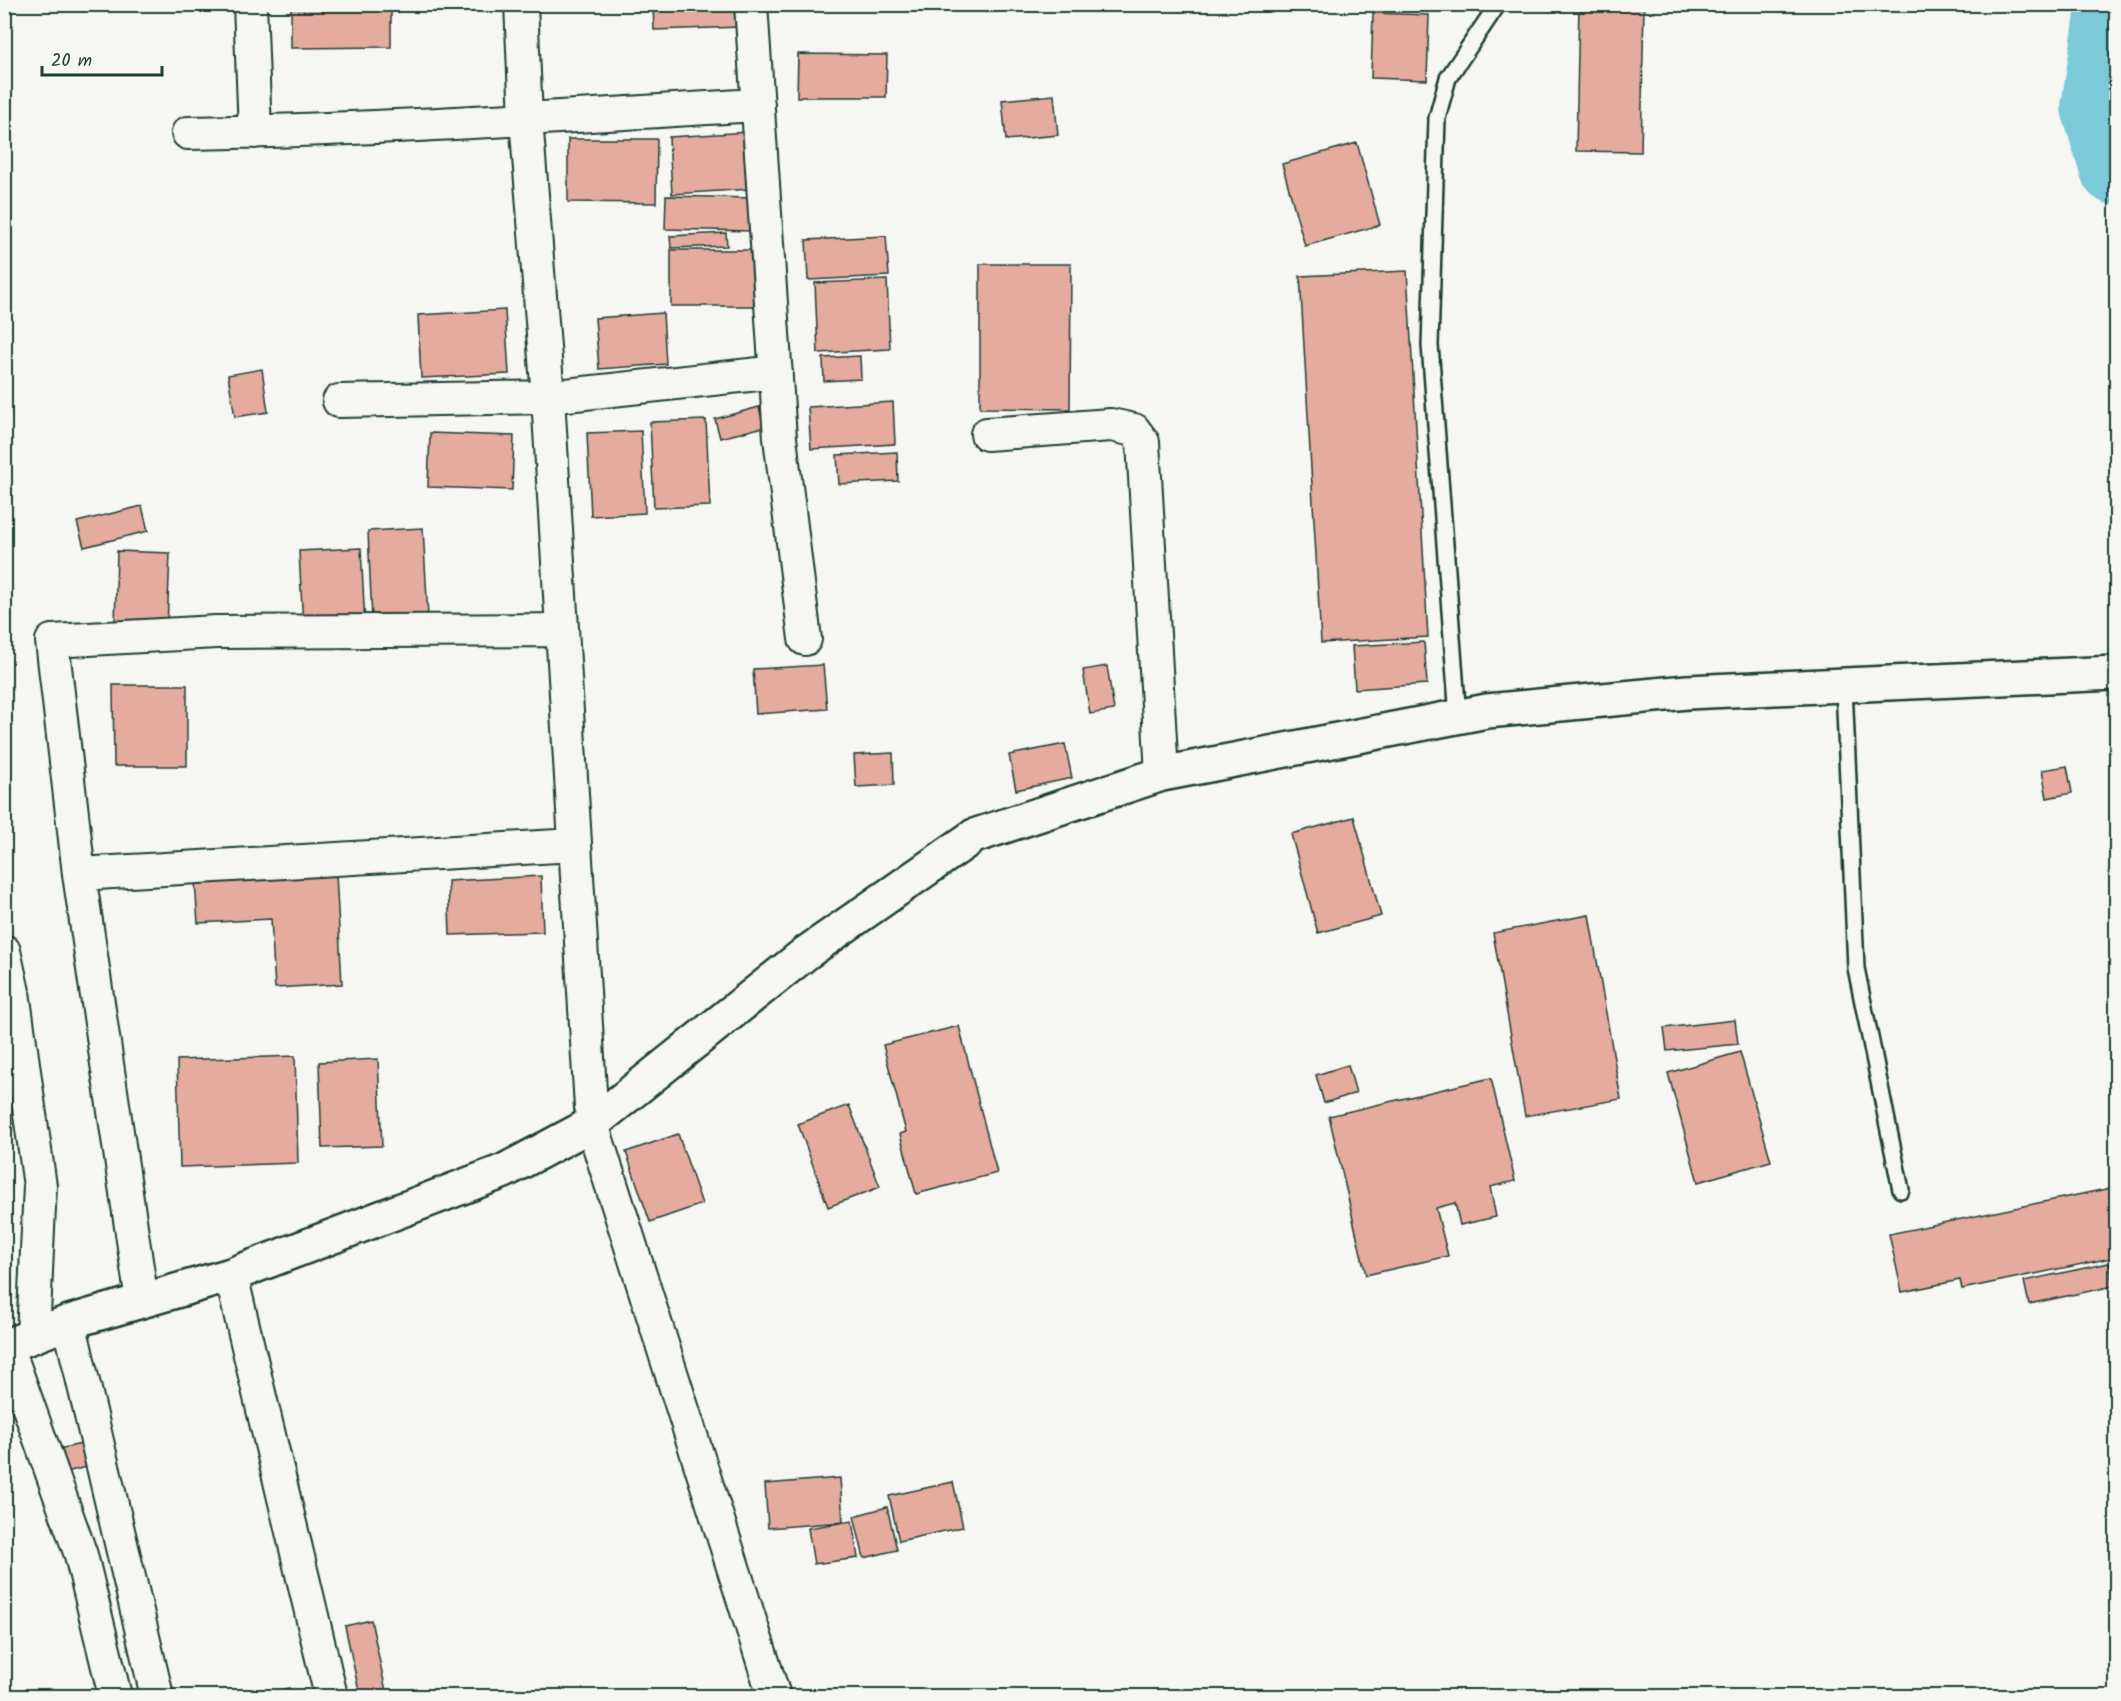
<svg xmlns="http://www.w3.org/2000/svg" width="2121" height="1701" viewBox="0 0 2121 1701" font-family="Kalam,sans-serif">
  <rect width="100%" height="100%" fill="#f6f6f2"/>
  <filter id="ink" filterUnits="userSpaceOnUse"><feTurbulence type="fractalNoise" baseFrequency=".0167" numOctaves="2"/><feDisplacementMap in="SourceGraphic" scale="12" xChannelSelector="R" yChannelSelector="G"/><feConvolveMatrix kernelMatrix="1 2 1 2 8 2 1 2 1" color-interpolation-filters="sRGB"/></filter>
  <g filter="url(#ink)">
    <g fill="none" stroke-linecap="round" stroke-linejoin="round">
      <path stroke="#7bcad9" stroke-width="72" d="M2113,4L2097,107L2116,169"/>
    </g>
    <path fill="#e4ab9e" stroke="#1f3d34" stroke-width="1.5" d="M291,4H391V47L291,48Z
      M653,4H740L741,27L654,30Z
      M1579,4H1644L1641,152L1576,151Z
      M1373,13L1429,15L1427,80L1371,78Z
      M798,54L887,55L886,97H797Z
      M1054,95L1058,135L1006,140L1002,100Z
      M748,132L751,189L672,194L669,137Z
      M568,139H657L656,203L568,202Z
      M1357,143L1380,225L1305,246L1282,164Z
      M666,196L753,198L752,231L665,229Z
      M726,233L727,246L671,248L670,236Z
      M886,236L889,276L808,280L806,240Z
      M671,250H756V306H671Z
      M980,264H1071L1070,409L980,408Z
      M1407,271L1428,637L1321,643L1300,276Z
      M887,280L890,349L818,353L815,283Z
      M505,310L509,374L421,378L418,315Z
      M663,313L666,364L599,369L595,318Z
      M860,356L861,379L824,381L823,358Z
      M262,369L268,412L235,417L228,375Z
      M893,402L895,444L811,449L808,407Z
      M759,407L764,427L720,438L715,419Z
      M706,420L710,506L654,508L650,422Z
      M641,431L645,513L591,516L587,433Z
      M430,433L514,436L512,490L428,487Z
      M897,452L898,481L839,484L837,455Z
      M142,506L148,531L84,547L77,522Z
      M423,528L428,617L372,620L368,531Z
      M361,548L365,624L303,627L299,551Z
      M117,551L170,553L167,627L115,626Z
      M1424,642L1427,684L1355,689L1352,646Z
      M823,665L827,709L756,714L753,669Z
      M1107,666L1114,710L1090,714L1083,670Z
      M113,685H187V766H114Z
      M1065,744L1072,778L1016,790L1009,755Z
      M893,753L894,785L856,787L854,755Z
      M2067,766L2072,793L2047,798L2042,770Z
      M1354,817L1381,916L1318,933L1291,834Z
      M336,874L342,984L275,988L271,919L198,923L195,882Z
      M541,876L543,932L450,935L448,881Z
      M1589,915L1621,1099L1525,1116L1493,933Z
      M1735,1020L1738,1044L1667,1051L1664,1028Z
      M959,1026L997,1173L916,1194L900,1134L906,1132L883,1045Z
      M1740,1052L1771,1161L1698,1182L1668,1073Z
      M295,1056L298,1163L180,1167L177,1060Z
      M378,1059L382,1146L322,1148L319,1062Z
      M1348,1065L1356,1093L1324,1103L1316,1075Z
      M1491,1078L1515,1181L1490,1187L1496,1217L1460,1225L1455,1203L1436,1208L1448,1256L1366,1275L1329,1116Z
      M849,1105L880,1187L828,1207L798,1124Z
      M678,1134L702,1204L650,1222L626,1152Z
      M2116,1187V1257L1962,1289L1960,1280L1902,1292L1889,1234Z
      M2109,1263L2114,1286L2029,1304L2024,1281Z
      M82,1444L87,1467L36,1479L30,1455Z
      M840,1478L843,1522L768,1528L765,1484Z
      M953,1482L963,1527L899,1541L889,1496Z
      M887,1507L897,1550L864,1558L854,1516Z
      M852,1521L858,1558L814,1564L808,1528Z
      M371,1620L387,1696H360L345,1626Z
      M289,1688L291,1696H257Z"/>
    <g fill="none" stroke-linecap="round" stroke-linejoin="round">
      <g stroke="#1f3d34" stroke-width="20">
        <path id="lane" d="M1844,686L1856,968L1901,1190
          M1458,717L1430,345L1437,118L1448,78L1498,4"/>
      </g>
      <g stroke="#1f3d34" stroke-width="36">
        <path id="street" d="M250,4L255,132
          M521,4L526,119L548,397L592,1124L774,1696
          M751,4L780,438L805,639
          M188,133C378,130 568,116 758,105
          M339,401L548,397L776,372
          M987,434L1111,425L1134,430L1143,442L1162,774
          M79,874L575,845
          M4,951L13,992L40,1186L33,1336
          M231,1275L331,1696
          M142,1301L79,874L52,641L216,632L562,630
          M69,1322L157,1696
          M7,1346L81,1555L115,1696"/>
      </g>
      <g stroke="#1f3d34" stroke-width="38">
        <path id="secondary" d="M4,1347L69,1322L231,1275L504,1171L592,1124L806,953L974,836L1162,774L1487,711L1687,692L2116,673"/>
      </g>
      <use href="#lane" stroke="#f6f6f2" stroke-width="15"/>
      <use href="#street" stroke="#f6f6f2" stroke-width="32"/>
      <use href="#secondary" stroke="#f6f6f2" stroke-width="33"/>
    </g>
  </g>
  <rect width="2121" height="1701" fill="none" stroke="#f6f6f2" stroke-width="24"/>
  <rect x="12" y="12" width="2097" height="1677" fill="none" stroke="#1f3d34" stroke-width="2" filter="url(#ink)"/>
  <path d="M42 66v9h120v-9" fill="none" stroke="#1f3d34" stroke-width="3"/>
  <text x="51" y="66" font-size="18" fill="#1f3d34" stroke="#f6f6f2" stroke-width="4.5" paint-order="stroke">20 m</text>
</svg>
